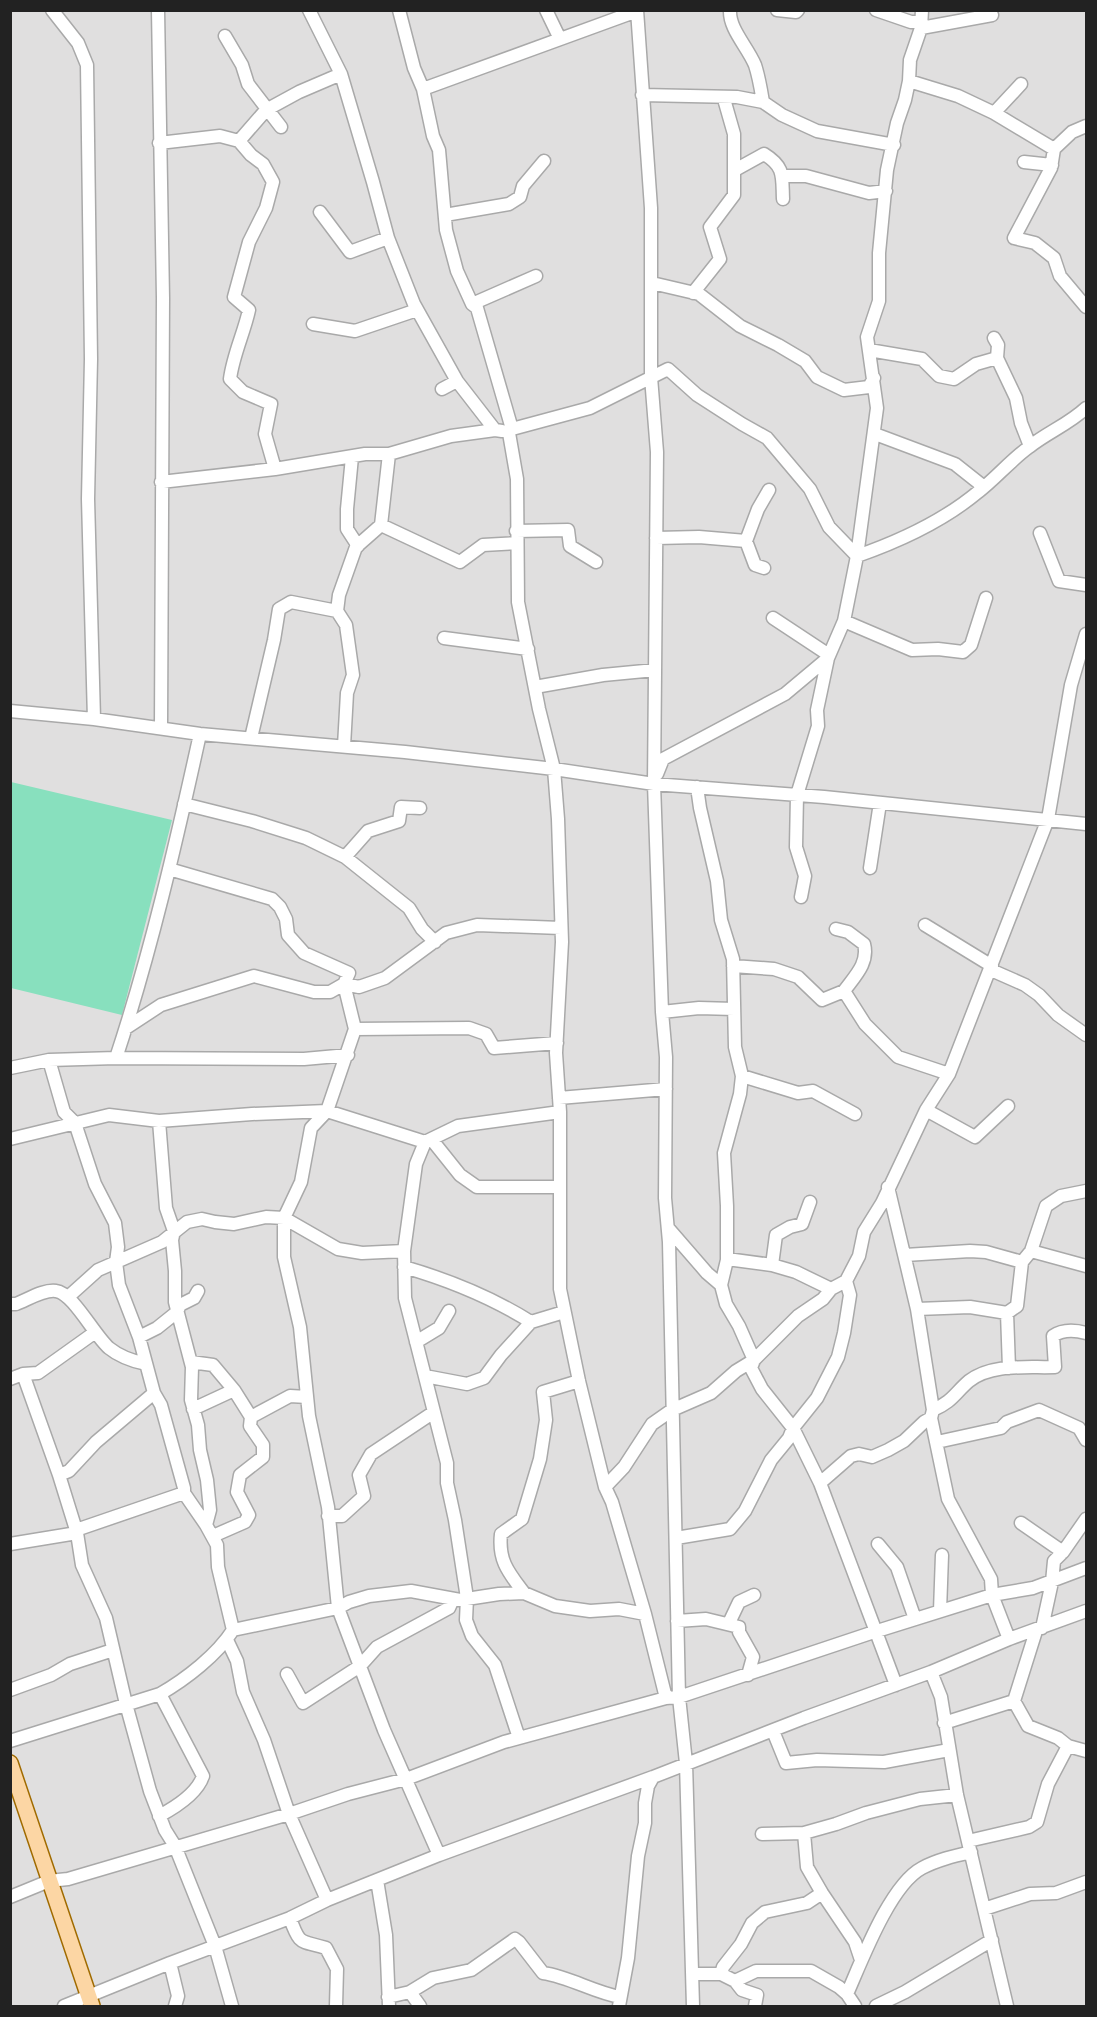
<svg xmlns="http://www.w3.org/2000/svg" width="1097" height="2017" viewBox="0 0 1097 2017" font-family="'DejaVu Sans',sans-serif">
  <rect width="100%" height="100%" fill="#f2efe9"/>
  <path fill="#e0dfdf" d="M11,11H1086V2006H11Z"/>
  <path fill="#88e0be" d="M11,782L172,820L122,1015L11,988Z"/>
  <g fill="none" stroke-linecap="round" stroke-linejoin="round">
    <g stroke="#a9a9a9" stroke-width="15">
      <path id="minor" d="M52,10L78,43L87,65L91,359L88,499L94,719
        M158,10L163,298L161,728
        M309,10L341,74L373,182L388,238L414,304L457,381L495,430
        M399,10L414,68L423,89L433,136L439,150L446,230L457,271L472,304L477,308L512,429
        M546,10L560,39
        M637,10L651,208V377L657,452L654,784L662,1012L666,1057L665,1198L669,1242L679,1697L686,1763L693,2006
        M730,10C729,29 747,46 755,65C759,77 761,90 763,102L782,115L817,131L894,145
        M777,10L796,12L798,10
        M876,10L911,22H920
        M921,28L992,15
        M225,36L242,65L248,84L281,127
        M909,81L958,96L994,113L1054,149L1072,132L1086,126
        M423,89L637,11
        M642,95L737,97L763,102
        M994,113L1021,84
        M239,141L251,155L263,164L273,182L266,208L249,242L234,297L249,310C244,333 233,355 230,379L243,392L271,404L265,434L275,469
        M159,143L220,136L239,141L266,110L299,92L341,74
        M1054,149L1051,168L1014,238L1035,243L1054,258L1060,276L1086,307
        M1024,162L1052,165
        M735,170L764,154C785,167 782,176 783,199
        M782,176H806L869,193L886,191
        M320,212L350,252L388,238
        M445,215L509,204L520,197L523,186L544,161
        M652,283L699,294L740,326L778,345L805,361L817,377L844,390L869,387L874,378
        M693,293L720,259L710,227L734,195V134L724,99
        M472,304L536,276
        M313,324L355,331L417,310
        M994,338L998,345L997,358
        M869,350L922,359L939,376L954,379L976,364L997,358L1016,398L1021,423L1030,446
        M442,389L457,381
        M875,434L955,464L984,487
        M389,454L381,525L460,562L483,545L517,543
        M352,457L347,509V529L358,546
        M161,482L275,469L365,454H389L451,436L495,430L502,431
        M516,531L568,530L570,546L596,562
        M1040,533L1059,581L1086,585
        M656,538L699,537L746,541L758,509L769,490
        M746,541L755,565L764,568
        M857,556C900,541 942,522 978,492C996,478 1011,460 1029,447C1048,432 1069,424 1086,408
        M337,611L346,625L353,675L347,693L344,746
        M773,618L829,655
        M844,621L912,650L938,649L963,652L971,645L986,598
        M444,638L528,649
        M535,687L603,675L655,670
        M10,711L94,719L200,734L405,752L554,769L654,784L824,797L1086,824
        M251,738L274,640L279,609L291,602L337,611L339,595L356,547L381,525
        M657,774L663,759L785,694L828,658L844,621L857,556L877,408L867,337L879,301V253L887,170L897,123L905,100L909,81L910,60L921,28L922,10
        M697,787L700,808L717,881L721,920L733,959L735,1047L742,1076L740,1094L724,1153L727,1206V1260L721,1285
        M184,804L252,821L306,838L345,857L409,908L422,929L435,942
        M345,857L368,831L399,821L401,807L420,808
        M870,868L880,803
        M169,869L272,899L280,907L286,919L288,935L304,953L349,973L344,984L355,1029
        M801,897L805,876L796,847L797,795L818,726L817,710L828,658
        M925,925L992,966
        M836,929L848,932L864,944C869,963 855,976 844,991
        M733,966L774,969L798,977L822,1000L844,991L865,1024L898,1057L949,1074
        M991,970L1025,985L1039,995L1058,1015L1086,1035
        M662,1012L699,1008L734,1009
        M126,1028L161,1005L254,976L314,992H330L344,984L359,987L385,978L446,933L477,925L561,928
        M116,1058C151,952 176,843 200,734
        M49,1060L64,1112L75,1123L95,1184L115,1223L118,1247L116,1262L119,1285L139,1337L154,1393L161,1405L184,1488V1493L206,1525L217,1545L218,1567L233,1630
        M10,1068L49,1060L116,1058L304,1059L348,1055
        M742,1076L798,1093L813,1091L855,1114
        M559,1098L666,1089
        M926,1110L975,1137L1008,1106
        M159,1121L166,1208L174,1231L172,1240L175,1271V1302L192,1367L191,1400L198,1425L200,1450L207,1480L210,1510L206,1525
        M10,1139L109,1115L159,1121L252,1114L327,1111L425,1142L458,1126L560,1112
        M432,1140L460,1175L477,1187H560
        M425,1142L416,1164L404,1251L405,1298L447,1463V1483L455,1520L467,1598L466,1620L472,1636L495,1665L519,1738
        M888,1187L917,1309L933,1410L931,1418L948,1499L991,1579L992,1595L1009,1639
        M668,1228L707,1273L721,1285L726,1304L739,1326L754,1360L751,1368L762,1389L793,1428L820,1483L896,1685
        M1031,1251L1086,1266
        M905,1255L970,1251L986,1252L1022,1262
        M727,1259L772,1265L796,1272L831,1289
        M772,1265L776,1235L790,1227L802,1224L810,1202
        M404,1267C449,1280 491,1297 531,1322L564,1312
        M68,1297L98,1270L162,1242L187,1222L202,1219L215,1222L234,1224L266,1217L284,1218L338,1249L362,1253L404,1251
        M10,1304H16C27,1300 44,1289 56,1291C73,1293 94,1335 109,1348C120,1357 132,1361 146,1364
        M917,1309L970,1307L1007,1313
        M139,1337L157,1328L177,1312L180,1305L194,1298L198,1291
        M416,1342L439,1328L449,1311
        M191,1362L213,1365L234,1390L193,1409
        M1009,1368L1007,1313L1017,1306L1022,1262L1031,1251L1046,1206L1061,1196L1086,1191
        M23,1374L59,1475L77,1533L82,1565L106,1618L126,1704L150,1791L165,1830L175,1846L215,1946L232,2006
        M425,1376L467,1384L484,1378L501,1355L531,1322
        M10,1379L23,1374L38,1373L94,1333
        M234,1390L251,1417
        M933,1410C952,1402 955,1393 969,1381C992,1363 1028,1368 1055,1367L1053,1336C1063,1329 1075,1330 1086,1333
        M937,1442L1001,1428L1007,1422L1039,1410L1079,1428L1086,1440
        M59,1475L69,1471L96,1442L154,1393
        M820,1483L851,1456L859,1454L872,1457L888,1450L904,1441L924,1422L931,1418
        M605,1487L624,1467L652,1424L672,1410L711,1393L736,1371L754,1360L798,1316L823,1299L831,1289L846,1281
        M328,1516H342L364,1496L359,1475L371,1454L434,1412
        M1021,1523L1063,1552
        M76,1530L184,1493
        M213,1536L245,1522L249,1515L237,1492L240,1475L263,1457V1445L250,1426L251,1417L290,1396L307,1397
        M676,1538L730,1529L745,1511L771,1460L789,1438L793,1428L817,1398L838,1357L844,1333L850,1295L846,1281L859,1256L864,1232L882,1203L926,1110L949,1074L1048,819L1071,685L1086,634
        M10,1544L77,1533
        M878,1544L897,1567L915,1619
        M524,1593C509,1573 498,1561 501,1534L522,1519L540,1459L546,1420L543,1392L579,1381
        M940,1611L942,1555
        M677,1621L706,1619L739,1627V1632L753,1657L748,1675
        M729,1623L739,1602L754,1595
        M1042,1628L1052,1582L1054,1561L1063,1552L1086,1519
        M227,1640L237,1661L243,1692L264,1740L289,1814L327,1900
        M931,1672L941,1697L957,1795L1007,2006
        M287,1674L303,1703L360,1666L377,1647L449,1608L453,1599
        M10,1690L51,1675L70,1664L113,1650
        M666,1698L645,1614L612,1502L605,1487L579,1381L560,1289V1112L556,1053L562,942L558,819L554,769L539,709L518,602L517,479L509,433L512,429L590,408L668,369L697,395L742,424L767,438L810,489L829,527L857,556
        M1014,1701L1028,1726L1058,1738L1068,1746L1086,1751
        M944,1723L1014,1701L1036,1631
        M773,1731L786,1763L817,1760L884,1762L949,1750
        M10,1741L160,1694C186,1679 217,1655 233,1630L338,1608L349,1602L369,1596L411,1591L460,1600L499,1594L524,1593L555,1606L590,1611L619,1609L645,1614
        M159,1816C176,1807 197,1794 203,1776L160,1694
        M804,1833L807,1867L822,1893L855,1942L861,1960
        M762,1834L804,1833L836,1824L866,1813L920,1799L957,1795
        M968,1841L1029,1827L1037,1822L1048,1784L1068,1746
        M439,1855L384,1730L338,1608L328,1507L309,1416L300,1327L284,1257V1218L301,1182L311,1128L327,1111L355,1029L469,1028L486,1034L494,1048L557,1043
        M377,1880L386,1935L389,2006
        M10,1897L49,1881L68,1879L289,1814L348,1794L406,1779L504,1742L666,1698L679,1697L874,1632L992,1595L1033,1588L1086,1568
        M984,1909L1030,1894L1056,1893L1086,1882
        M290,1918C300,1947 301,1940 326,1948L337,1969L336,2006
        M170,1963L178,1996L175,2006
        M693,1974H721L735,1981L756,1971H811L839,1987L847,1994L855,2006
        M721,1974L723,1967L741,1944L752,1923L765,1912L807,1903L822,1893
        M735,1981L742,1990L757,1995L755,2006
        M410,1992L420,2006
        M847,1994C862,1960 890,1885 922,1868C937,1860 954,1856 971,1852
        M388,1997L410,1992L433,1978L471,1970L515,1939L519,1942L543,1973C570,1977 593,1992 620,1997
        M64,2006L170,1963L290,1918L327,1900L439,1855L653,1777L804,1718L931,1672L1009,1639L1086,1611
        M619,2006L628,1958L638,1856L645,1823V1803L648,1786L653,1777
        M876,2006L905,1992L992,1940"/>
    </g>
    <g stroke="#a06b00" stroke-width="18">
      <path id="major" d="M10,1763L92,2006"/>
    </g>
    <use href="#minor" stroke="#fff" stroke-width="12"/>
    <use href="#major" stroke="#fcd6a4" stroke-width="15"/>
  </g>
  <rect width="1097" height="2017" fill="none" stroke="#222222" stroke-width="24"/>
</svg>
